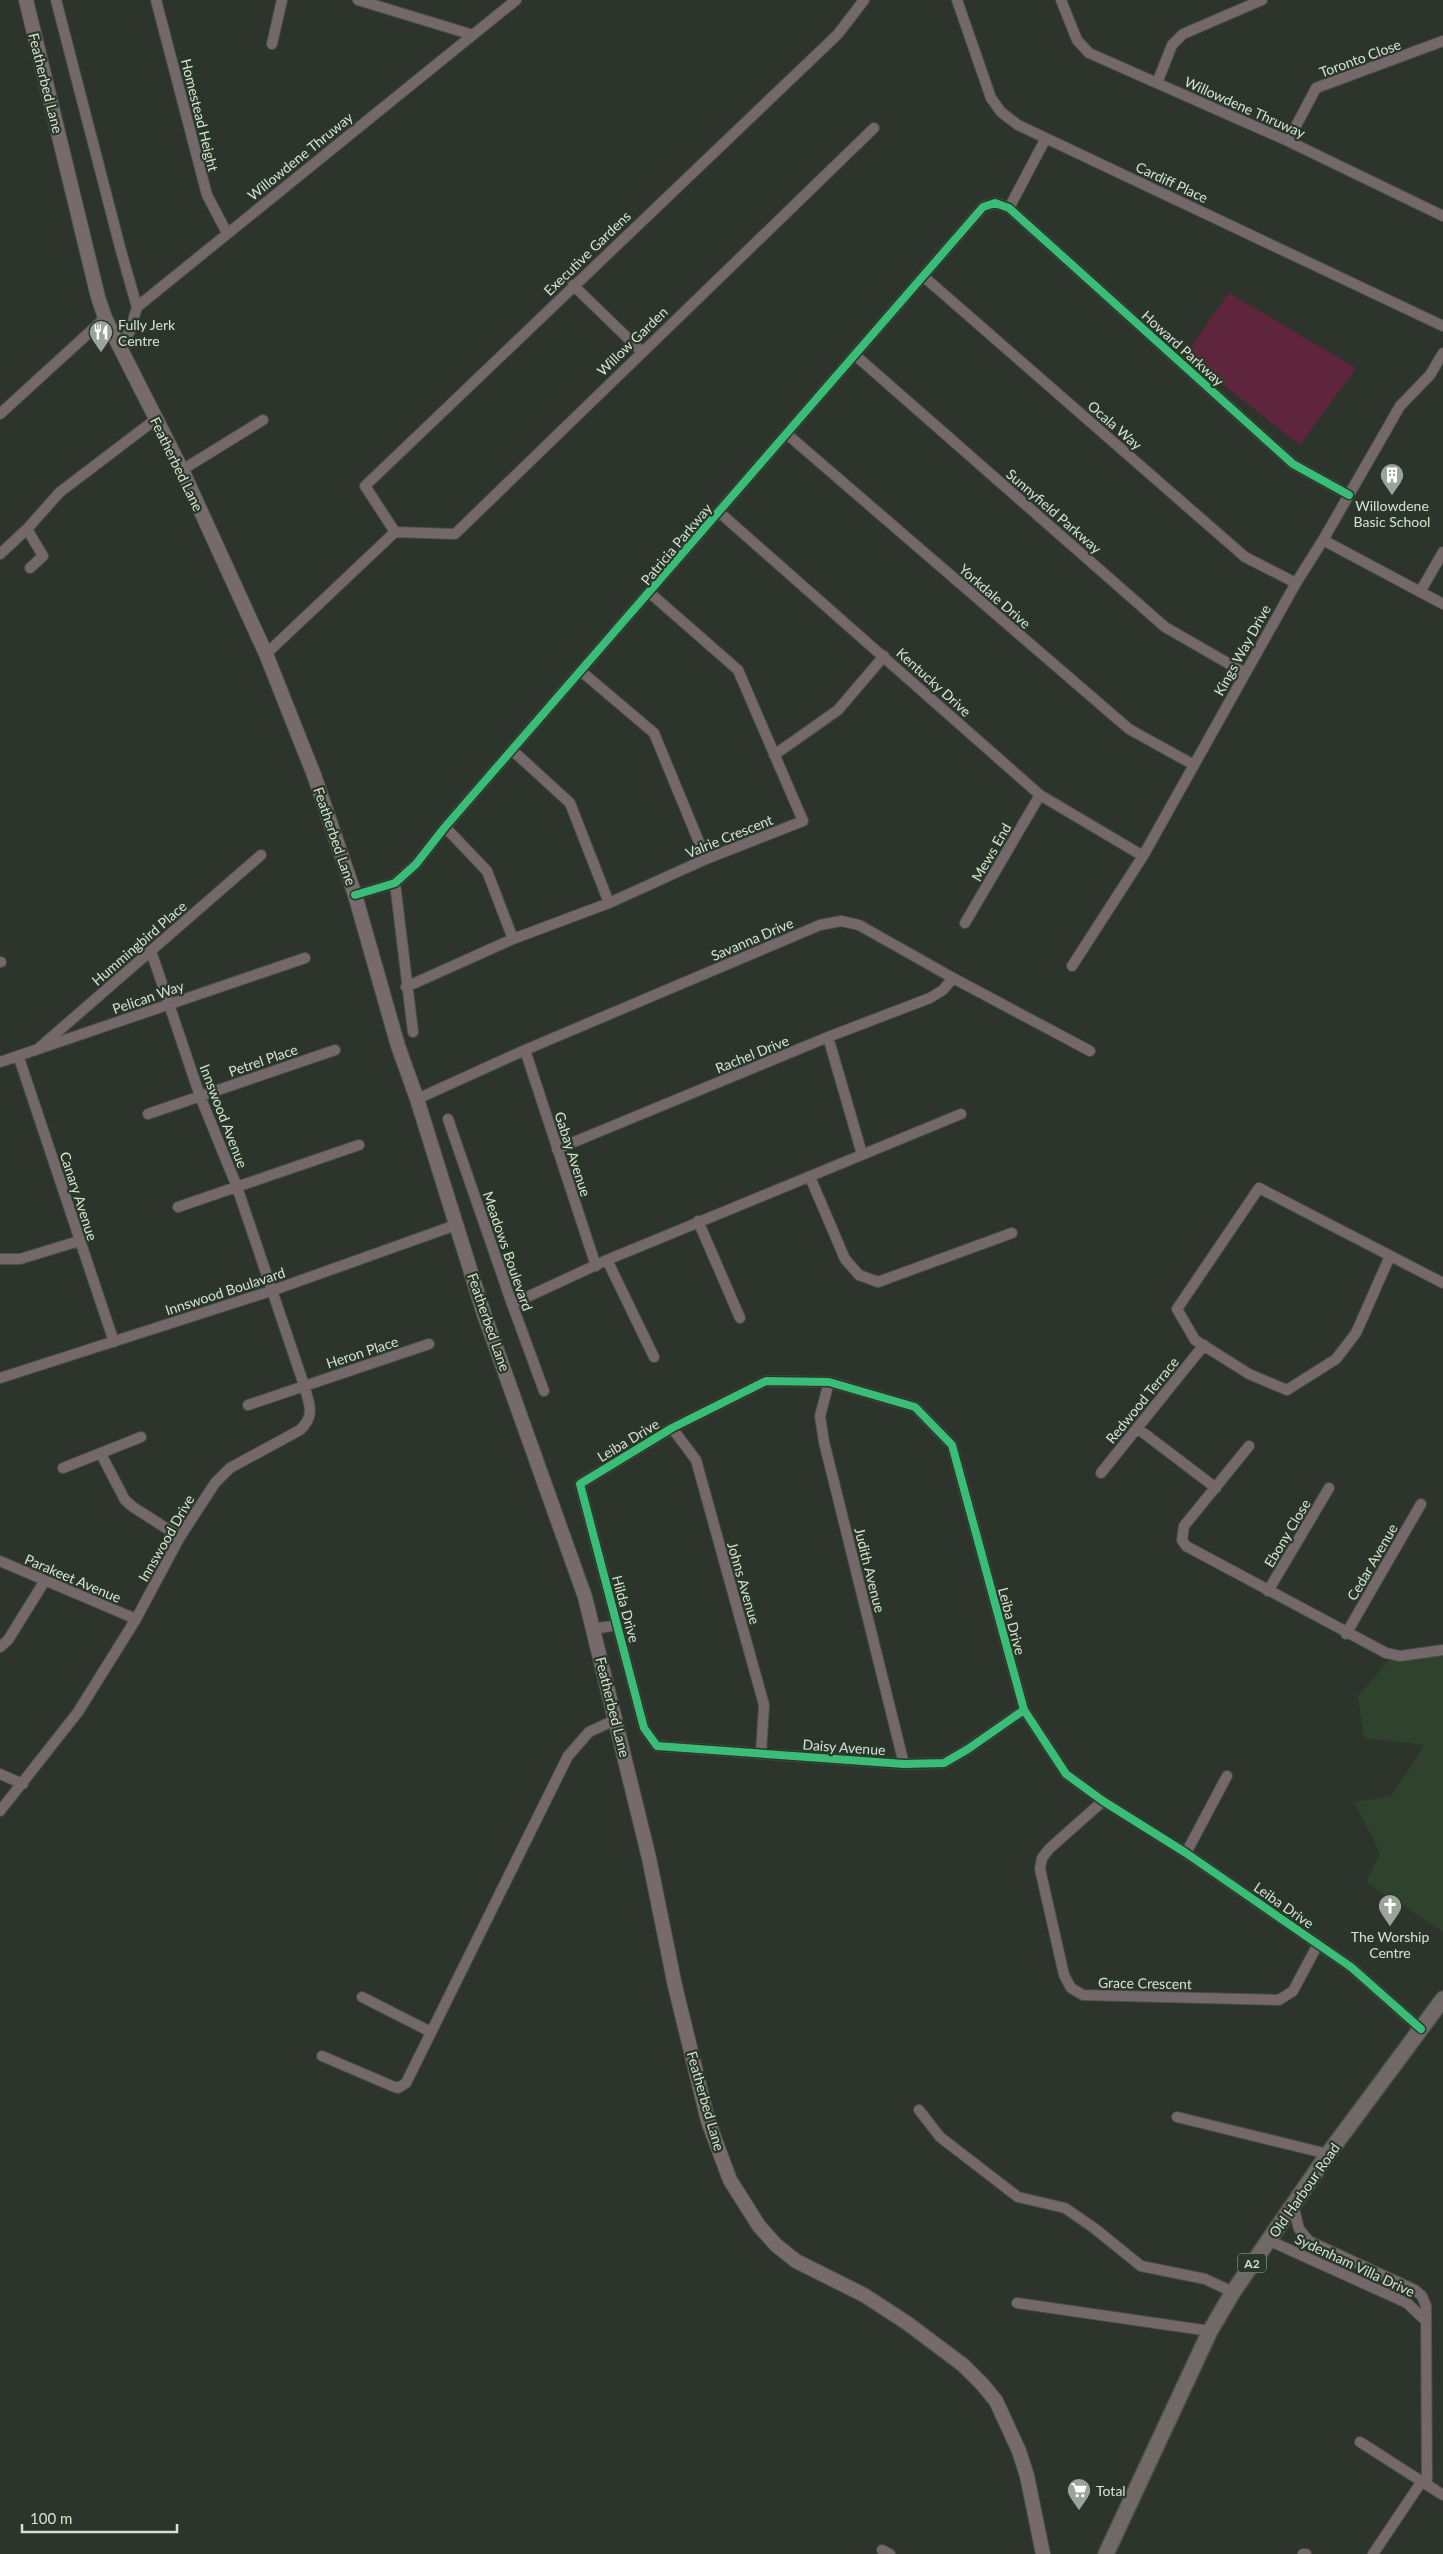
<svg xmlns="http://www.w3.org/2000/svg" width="1443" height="2554" viewBox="0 0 1443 2554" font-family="Lato,sans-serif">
  <rect width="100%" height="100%" fill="#2c342c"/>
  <path fill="#2f422e" d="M1443,1646V1932L1366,1882L1380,1853L1354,1802L1391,1796L1425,1745L1364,1738L1358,1696L1396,1652Z"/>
  <path fill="#5f253c" d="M1229,293L1356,368L1300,445L1185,355Z"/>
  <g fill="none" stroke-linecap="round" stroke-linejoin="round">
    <g stroke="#484f48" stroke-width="12">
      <path id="minor" d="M56,0L121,251L137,307
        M156,0L207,195L227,233
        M358,0L473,35
        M957,0L991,98L1001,112L1018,125L1443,326
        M1061,0L1077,40L1089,53L1288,141L1443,216
        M272,44L282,0
        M1157,83L1172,45L1183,34L1262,0
        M1288,141L1316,88L1443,41
        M1009,208L1046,138
        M923,276L1245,557L1296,583
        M573,285L641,351
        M119,347L130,331L137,307L516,0
        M855,355L1165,627L1245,673
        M0,414L105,318
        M788,435L1129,729L1194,765
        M182,470L263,420
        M719,512L1040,795L1143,856
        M27,529L43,556L30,568
        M395,532L365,486L838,34L864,0
        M395,532L455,534L874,128
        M1323,540L1443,604
        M0,554L27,529L60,492L156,419
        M1420,592L1443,552
        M266,654L395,532
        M582,672L654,733L706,859
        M512,750L570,803L609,903
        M774,755L838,710L884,656
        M445,827L487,871L513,939
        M395,883L413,1032
        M355,895L395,883L416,864L445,827L983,207L995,203L1009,208L1293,464L1349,495
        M965,923L1040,795
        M0,962H1
        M1072,966L1143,856L1296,583L1323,540L1400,406L1430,375L1443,353
        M406,987L513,939L609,903L706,859L803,821L738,670L650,593
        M828,1037L862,1154
        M39,1048L261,855
        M525,1050L596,1266
        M19,1058L114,1342
        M0,1062L305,958
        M417,1099L525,1050L820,925L841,921L859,925L953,978L1090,1051
        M148,1114L335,1050
        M448,1119L512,1304L544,1391
        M557,1149L828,1037L930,998L943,990L953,978
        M810,1177L845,1259L859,1275L878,1282L1012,1233
        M178,1207L359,1145
        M698,1221L740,1318
        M1390,1256L1356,1333L1336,1359L1287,1390L1249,1374L1195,1340L1177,1309L1259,1188L1443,1283
        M0,1259H20L79,1241
        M607,1260L654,1357
        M512,1304L607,1260L961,1114
        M0,1378L271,1291L456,1225
        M829,1382L820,1416L824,1442L904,1764
        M248,1405L429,1344
        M672,1428L696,1460L764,1705L761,1753
        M1137,1428L1216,1488
        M1249,1446L1184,1526L1182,1540L1186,1546L1386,1653L1400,1656L1443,1650
        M101,1454L125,1500L133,1507L180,1537
        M63,1468L141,1437
        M1101,1473L1204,1345
        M0,1561L136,1619
        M1268,1591L1329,1488
        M593,1629L617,1625
        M1346,1634L1421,1504
        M0,1647L8,1640L44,1582
        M1024,1710L968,1749L944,1763L904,1764L657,1746L644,1728L580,1484L672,1428L766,1381L829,1382L915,1407L952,1445L1024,1710L1066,1774L1103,1801L1186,1853L1351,1967L1421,2029
        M0,1774L23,1784
        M1103,1801L1049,1849L1042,1858L1040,1869L1064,1975L1071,1988L1083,1995L1279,2000L1293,1991L1318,1944
        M0,1811L78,1712L136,1619L180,1537L215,1483L230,1468L300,1430C316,1415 309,1404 304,1385L237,1187L200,1096L151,951
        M1186,1853L1227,1776
        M362,1997L431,2032
        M322,2056L392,2086L398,2088L406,2083L568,1756L589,1732L617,1719
        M919,2110L940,2137L1018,2197L1065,2208L1094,2228L1141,2266L1205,2279L1233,2292
        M1177,2117L1328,2154
        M1293,2205L1299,2229L1309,2241L1415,2290L1422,2296L1426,2306L1427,2484
        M1268,2240L1407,2303L1426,2321
        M1017,2303L1210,2331
        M1360,2442L1443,2495
        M882,2550L890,2554
        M1303,2554H1306
        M1373,2554L1422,2481"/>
    </g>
    <g stroke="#484f48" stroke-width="16">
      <path id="secondary" d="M26,0L98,297L105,318L182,470L266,654L314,775L355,895L398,1046L417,1099L484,1314L585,1597L649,1858L675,1986L708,2121L730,2180L759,2226L776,2245L796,2261L864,2295L907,2323L963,2365L983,2385L996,2401L1019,2451L1027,2476L1043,2554"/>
    </g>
    <g stroke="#484f48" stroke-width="18">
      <path id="primary" d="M1106,2554L1210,2331L1233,2292L1328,2154L1443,1999"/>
    </g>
    <use href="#minor" stroke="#74686b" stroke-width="10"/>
    <use href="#secondary" stroke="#776a6c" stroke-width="14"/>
    <use href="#primary" stroke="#716968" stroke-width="15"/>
    <g stroke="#293828" stroke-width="11">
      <path id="cycleway" d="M355,895L395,883L416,864L445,827L983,207L995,203L1009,208L1293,464L1349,495
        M1024,1710L968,1749L944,1763L904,1764L657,1746L644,1728L580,1484L672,1428L766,1381L829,1382L915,1407L952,1445L1024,1710L1066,1774L1103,1801L1186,1853L1351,1967L1421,2029"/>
    </g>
    <use href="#cycleway" stroke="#3abd76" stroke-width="8"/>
  </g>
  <defs>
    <g id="restaurant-pin" transform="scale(1.25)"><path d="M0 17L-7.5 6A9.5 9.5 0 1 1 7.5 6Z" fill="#9ba49a" stroke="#293828"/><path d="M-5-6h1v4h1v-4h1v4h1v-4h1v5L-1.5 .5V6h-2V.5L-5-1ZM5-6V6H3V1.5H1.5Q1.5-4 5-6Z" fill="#fff"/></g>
    <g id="building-pin" transform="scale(1.25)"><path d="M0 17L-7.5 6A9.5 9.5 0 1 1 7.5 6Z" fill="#9ba49a" stroke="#293828"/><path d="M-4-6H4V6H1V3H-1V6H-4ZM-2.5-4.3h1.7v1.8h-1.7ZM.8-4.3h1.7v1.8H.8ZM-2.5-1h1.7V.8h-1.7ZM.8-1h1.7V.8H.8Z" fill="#fff"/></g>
    <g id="church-pin" transform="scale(1.25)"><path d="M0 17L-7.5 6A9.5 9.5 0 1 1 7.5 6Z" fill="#9ba49a" stroke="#293828"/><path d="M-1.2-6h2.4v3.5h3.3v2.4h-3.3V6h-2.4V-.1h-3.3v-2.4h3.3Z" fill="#fff"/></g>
    <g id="supermarket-pin" transform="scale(1.25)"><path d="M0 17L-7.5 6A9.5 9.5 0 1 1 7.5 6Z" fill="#9ba49a" stroke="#293828"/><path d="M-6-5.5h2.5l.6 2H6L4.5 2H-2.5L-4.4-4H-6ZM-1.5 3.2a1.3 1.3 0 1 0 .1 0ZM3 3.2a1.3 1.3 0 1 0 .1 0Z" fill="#fff"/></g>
  </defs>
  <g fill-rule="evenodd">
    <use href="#restaurant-pin" x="101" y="332"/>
    <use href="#building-pin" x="1392" y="475"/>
    <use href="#church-pin" x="1390" y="1906"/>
    <use href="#supermarket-pin" x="1079" y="2490"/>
  </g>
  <g text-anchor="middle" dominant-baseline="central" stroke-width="4.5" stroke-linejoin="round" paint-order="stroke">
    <rect fill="#293828" stroke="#a3aea2" stroke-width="1" x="1238" y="2253.5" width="28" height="19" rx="4"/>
    <g font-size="12" font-weight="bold" fill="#d7e0d6">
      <text x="1252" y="2263">A2</text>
    </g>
    <g font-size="14" fill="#d7e0d6" stroke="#293828">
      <text transform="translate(1360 58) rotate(-20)">Toronto Close</text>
      <text transform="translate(46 83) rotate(76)">Featherbed Lane</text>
      <text transform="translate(1245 107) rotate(24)">Willowdene Thruway</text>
      <text transform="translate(200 115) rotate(76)">Homestead Height</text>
      <text transform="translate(300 156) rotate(-39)">Willowdene Thruway</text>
      <text transform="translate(1172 182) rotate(25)">Cardiff Place</text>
      <text transform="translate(587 253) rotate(-44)">Executive Gardens</text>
      <text transform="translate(632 341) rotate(-44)">Willow Garden</text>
      <text transform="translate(1183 348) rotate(42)">Howard Parkway</text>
      <text transform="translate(1115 425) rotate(41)">Ocala Way</text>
      <text transform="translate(177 464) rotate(64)">Featherbed Lane</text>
      <text transform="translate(1054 511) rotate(41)">Sunnyfield Parkway</text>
      <text transform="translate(676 544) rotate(-50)">Patricia Parkway</text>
      <text transform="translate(995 596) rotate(41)">Yorkdale Drive</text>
      <text transform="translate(1242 650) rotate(-61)">Kings Way Drive</text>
      <text transform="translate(934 682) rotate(42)">Kentucky Drive</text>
      <text transform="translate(335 836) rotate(71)">Featherbed Lane</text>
      <text transform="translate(729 836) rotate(-22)">Valrie Crescent</text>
      <text transform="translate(991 852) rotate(-60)">Mews End</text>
      <text transform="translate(752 939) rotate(-23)">Savanna Drive</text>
      <text transform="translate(139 943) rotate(-41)">Hummingbird Place</text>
      <text transform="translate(148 997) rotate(-19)">Pelican Way</text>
      <text transform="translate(752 1054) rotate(-22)">Rachel Drive</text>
      <text transform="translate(263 1060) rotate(-19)">Petrel Place</text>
      <text transform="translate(224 1116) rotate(69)">Innswood Avenue</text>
      <text transform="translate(573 1154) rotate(72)">Gabay Avenue</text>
      <text transform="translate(79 1196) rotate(72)">Canary Avenue</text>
      <text transform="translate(508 1251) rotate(71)">Meadows Boulevard</text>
      <text transform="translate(225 1291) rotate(-18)">Innswood Boulavard</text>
      <text transform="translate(489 1322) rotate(71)">Featherbed Lane</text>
      <text transform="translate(362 1352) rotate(-18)">Heron Place</text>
      <text transform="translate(1142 1400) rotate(-51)">Redwood Terrace</text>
      <text transform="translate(628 1440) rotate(-31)">Leiba Drive</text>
      <text transform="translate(1287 1533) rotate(-59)">Ebony Close</text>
      <text transform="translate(166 1538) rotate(-60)">Innswood Drive</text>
      <text transform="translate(1372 1562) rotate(-60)">Cedar Avenue</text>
      <text transform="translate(870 1570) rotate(76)">Judith Avenue</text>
      <text transform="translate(73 1578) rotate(23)">Parakeet Avenue</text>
      <text transform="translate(744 1583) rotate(74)">Johns Avenue</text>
      <text transform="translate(626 1609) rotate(75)">Hilda Drive</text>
      <text transform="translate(1012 1621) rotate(75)">Leiba Drive</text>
      <text transform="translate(613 1707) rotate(76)">Featherbed Lane</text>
      <text transform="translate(844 1747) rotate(4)">Daisy Avenue</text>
      <text transform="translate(1284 1905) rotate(35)">Leiba Drive</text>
      <text transform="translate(1145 1983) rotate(1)">Grace Crescent</text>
      <text transform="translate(706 2101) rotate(74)">Featherbed Lane</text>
      <text transform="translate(1304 2190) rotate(-55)">Old Harbour Road</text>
      <text transform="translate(1355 2265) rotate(25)">Sydenham Villa Drive</text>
    </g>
    <g font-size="14" fill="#d7e0d6" stroke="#293828" text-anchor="start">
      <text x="118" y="324">Fully Jerk<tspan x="118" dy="16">Centre</tspan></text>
      <text x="1392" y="505" text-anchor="middle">Willowdene<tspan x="1392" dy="16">Basic School</tspan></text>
      <text x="1390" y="1936" text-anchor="middle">The Worship<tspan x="1390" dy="16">Centre</tspan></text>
      <text x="1096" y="2490">Total</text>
    </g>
  </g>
  <path d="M22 2524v8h155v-8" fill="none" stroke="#d7e0d6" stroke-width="2.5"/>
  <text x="30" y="2524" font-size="15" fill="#d7e0d6" stroke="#293828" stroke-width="4" paint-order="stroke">100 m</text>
</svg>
